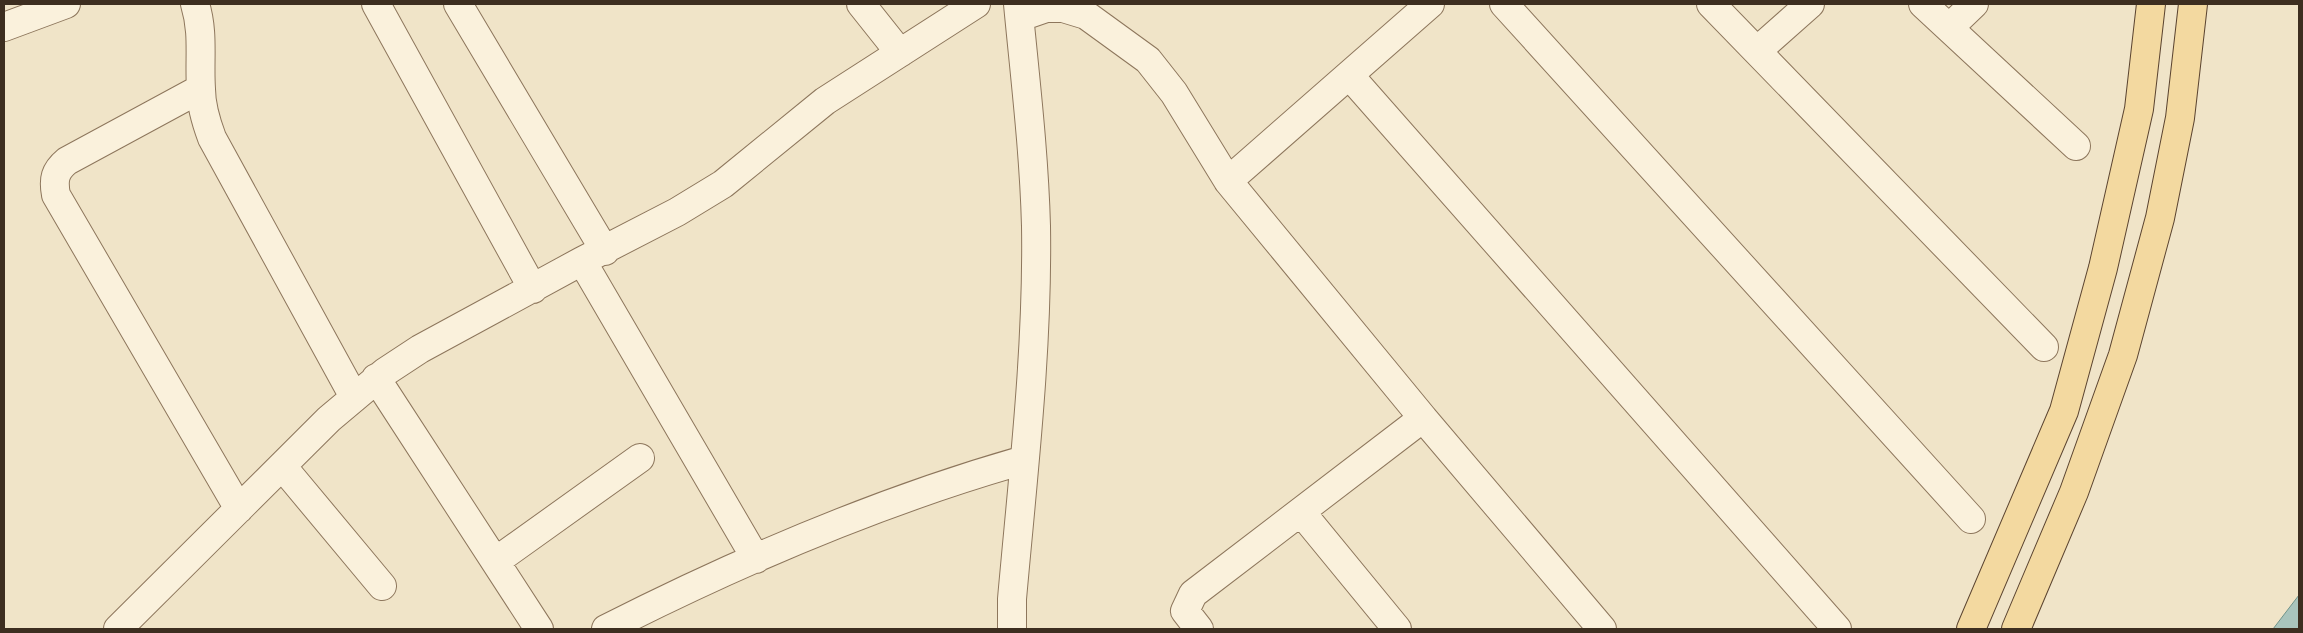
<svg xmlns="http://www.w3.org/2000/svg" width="2303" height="633" viewBox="0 0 2303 633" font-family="Merriweather,serif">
  <rect width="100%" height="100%" fill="#f0e4c8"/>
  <path fill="#a9c4bc" stroke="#6f938a" d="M2299,595V629H2273Z"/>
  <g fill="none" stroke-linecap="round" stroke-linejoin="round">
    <g stroke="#8d765c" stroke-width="30">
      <path id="minor" d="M195,4C204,33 199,59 201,89C201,106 206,122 212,138L354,397
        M376,4L533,289
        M458,4L605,251
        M861,4L900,53
        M1504,4L1971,519
        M1711,4L2044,347
        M1923,4L2076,146
        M1020,17L1046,8H1063L1086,15L1148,60L1174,93L1228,181L1423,418L1193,594L1185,611L1199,629
        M4,27L66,4
        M1949,28L1974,4
        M1757,51L1810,4
        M1349,75L1837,629
        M200,89L67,161C55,171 53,179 56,195L239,509
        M1228,181L1430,4
        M582,261L756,559
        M376,378L539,629
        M1423,418L1602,629
        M282,466L382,586
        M1301,512L1397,629
        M496,561L640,458
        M118,629L329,419L385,372L420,349L582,261L677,212L723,184L825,101L976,4
        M606,629C740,561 880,501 1024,460
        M1012,629V599C1023,475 1038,350 1036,226C1034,151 1025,78 1018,4"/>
    </g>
    <g stroke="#5b4430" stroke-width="30">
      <path id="major" d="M1971,629L2064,411L2103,268L2139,109L2151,4
        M2016,629L2074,492L2123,355L2160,218L2180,118L2193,4"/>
    </g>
    <use href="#minor" stroke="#faf1dc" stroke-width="28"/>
    <use href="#major" stroke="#f3d9a0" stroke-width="28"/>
  </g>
  <rect width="2303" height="633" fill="none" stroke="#3d2e20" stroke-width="10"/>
</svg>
